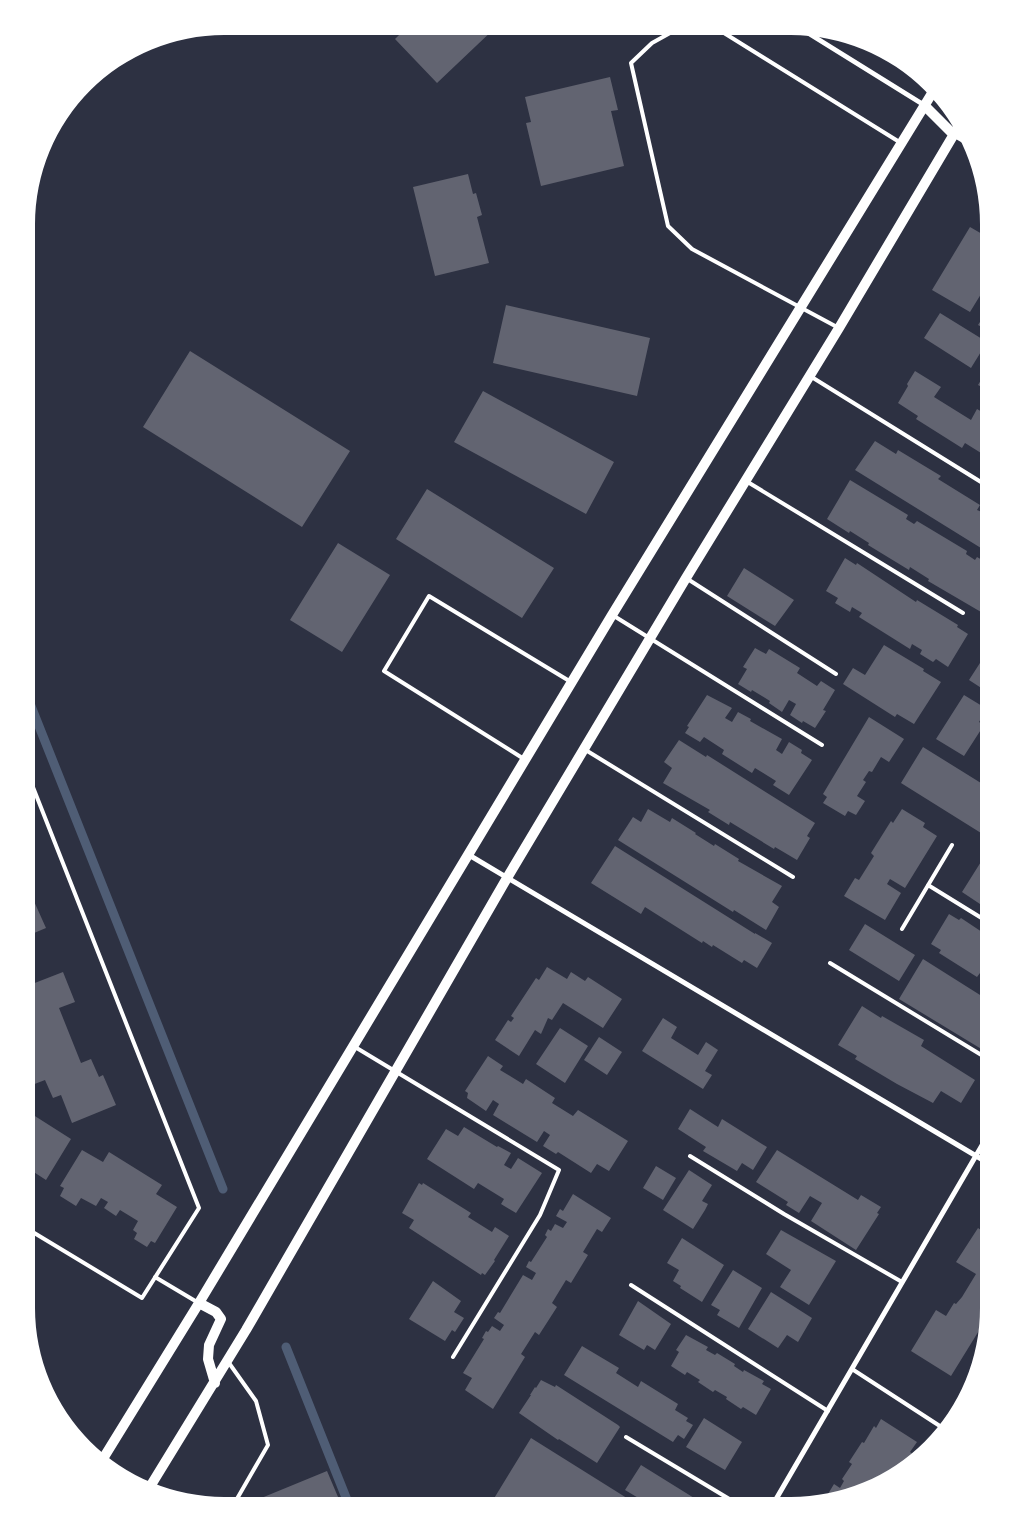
<svg xmlns="http://www.w3.org/2000/svg" width="1015" height="1532" viewBox="0 0 1015 1532" font-family="Rubik,sans-serif">
  <rect width="100%" height="100%" fill="#2d3142"/>
  <g fill="none" stroke-linecap="round" stroke-linejoin="round">
    <path stroke="#4f5d75" stroke-width="9" d="M27,696L223,1189
      M286,1347L349,1505"/>
  </g>
  <path fill="#626471" d="M407,27H496L437,83L395,39Z
    M845,36L866,41L880,49L877,53L857,41L856,43Z
    M610,77L618,110L611,111L624,166L541,186L526,123L531,122L525,97Z
    M468,174L473,194L476,193L482,215L477,217L489,263L435,276L413,187Z
    M970,227L989,238V281L970,312L932,290Z
    M506,305L650,338L637,396L493,363Z
    M989,308V331L978,325Z
    M940,313L987,342L971,368L924,338Z
    M190,351L350,451L302,527L143,427Z
    M989,367V391L978,385Z
    M915,371L941,387L934,397L971,420L977,409L989,416V458L965,443L962,448L916,419L918,416L898,403L908,386L907,384Z
    M483,391L614,462L586,514L454,442Z
    M875,441L896,454L898,450L941,476L938,479L980,505L977,510L989,515V553L855,470Z
    M850,480L908,515L906,519L914,524L917,521L967,551L966,554L975,560L977,557L989,564V599L981,612L928,581L929,579L910,567L909,570L868,545L869,543L850,531L849,533L827,519Z
    M427,489L554,568L522,618L396,539Z
    M338,543L390,575L342,652L290,620Z
    M845,558L856,565L857,563L916,602L917,600L958,625L957,627L968,634L948,667L936,659L933,662L920,654L922,650L912,644L910,649L859,617L862,613L852,607L850,612L835,603L838,598L826,591Z
    M744,568L794,600L775,626L727,596Z
    M884,645L924,669L923,671L941,682L914,724L897,714L895,717L843,684L853,668L865,675Z
    M755,648L766,654L769,649L800,668L797,673L817,686L821,681L835,690L823,710L826,711L815,728L803,721L802,723L790,715L796,704L789,700L782,712L769,703L770,701L752,690L751,692L738,684L747,669L743,667Z
    M989,649V693L969,680Z
    M707,695L732,708L725,718L732,722L738,712L751,719L750,721L782,739L776,750L782,754L789,742L802,750L801,753L812,760L789,795L773,785L776,781L755,768L752,773L722,754L724,750L704,737L700,742L685,733L689,727L687,726Z
    M964,695L987,709L979,722L984,725L964,756L936,739Z
    M869,717L904,739L889,762L881,757L872,772L869,771L863,780L866,782L857,796L865,801L856,815L848,811L845,816L823,803L827,797L823,794Z
    M679,740L706,757L707,755L815,823L807,836L810,838L797,860L775,847L774,849L730,822L729,825L708,812L710,810L663,783L672,768L664,762Z
    M923,747L989,788V802L985,807L989,809V838L901,783Z
    M648,809L670,822L672,818L696,833L695,834L714,846L715,844L739,859L738,861L782,886L772,902L779,907L766,930L734,910L733,912L618,840L633,817L641,822Z
    M902,809L925,823L923,827L937,836L905,888L890,879L887,884L901,893L885,920L844,896L855,878L859,880L874,856L871,853L891,821L893,823Z
    M615,846L755,934V933L772,943L757,968L744,960L742,963L713,945L712,947L703,941L702,943L645,907L641,914L591,883Z
    M984,857L988,860V906L985,904L983,906L962,892Z
    M33,899L46,928L27,936V902Z
    M949,914L959,920L961,918L988,936V978L980,973L977,977L939,953L941,950L931,944Z
    M865,924L915,955L899,981L849,950Z
    M923,959L988,1000V1053L899,999Z
    M547,967L567,979L571,972L585,981L588,977L622,999L603,1028L563,1003L552,1020L548,1018L541,1034L535,1030L519,1056L495,1040L508,1020L511,1022L514,1018L511,1016L536,978L539,980Z
    M63,972L75,1002L59,1008L81,1063L91,1059L99,1077L103,1075L116,1105L72,1123L61,1095L53,1098L45,1080L32,1085L27,1072V1018L31,1017L27,1007V986Z
    M862,1006L881,1018L882,1016L924,1040L921,1046L975,1080L961,1103L941,1091L933,1103L897,1084L855,1059L857,1056L838,1045Z
    M663,1018L677,1027L671,1038L698,1055L706,1042L718,1050L705,1071L712,1075L703,1089L642,1051Z
    M560,1028L588,1046L565,1083L536,1064Z
    M599,1037L622,1052L607,1075L584,1060Z
    M488,1056L503,1066L500,1070L523,1084L526,1079L555,1098L552,1103L573,1116L578,1110L628,1141L609,1171L597,1164L591,1173L558,1152L556,1154L543,1146L550,1135L544,1131L537,1142L493,1115L499,1104L493,1100L486,1111L467,1098L468,1093L465,1091Z
    M690,1109L718,1127L722,1119L767,1147L753,1170L742,1163L737,1171L703,1151L706,1147L678,1129Z
    M27,1111L71,1139L46,1180L26,1167Z
    M464,1127L497,1147L498,1146L511,1153L504,1165L511,1169L518,1158L542,1173L516,1213L501,1204L504,1199L478,1183L474,1189L427,1159L446,1129L458,1136Z
    M82,1150L103,1162L109,1152L162,1185L156,1194L177,1207L155,1243L151,1241L147,1247L134,1239L137,1233L133,1230L138,1221L120,1210L116,1216L104,1208L108,1202L101,1198L96,1206L81,1198L76,1206L60,1196L64,1188L60,1186Z
    M777,1150L858,1200L861,1195L881,1207L877,1213L879,1214L856,1250L811,1221L822,1203L810,1196L799,1213L786,1205L788,1202L756,1182Z
    M656,1166L676,1178L663,1200L643,1188Z
    M689,1170L712,1185L702,1201L708,1204L705,1210L693,1229L663,1210Z
    M419,1183L422,1185L423,1183L471,1213L468,1217L492,1232L495,1227L509,1236L494,1260L495,1261L485,1275L482,1273L481,1275L409,1228L414,1220L402,1213Z
    M573,1194L611,1218L602,1232L597,1229L583,1252L588,1255L571,1283L566,1280L552,1303L557,1307L539,1335L535,1332L521,1354L525,1357L493,1409L465,1390L472,1378L463,1373L484,1339L482,1338L486,1331L488,1332L492,1326L500,1331L504,1325L494,1318L498,1312L500,1313L523,1275L532,1280L536,1273L526,1267L529,1261L531,1262L547,1237L545,1235L548,1229L551,1231L555,1224L563,1228L567,1222L556,1216L560,1209L563,1211Z
    M978,1228L988,1235V1316L951,1376L911,1351L936,1310L946,1316L954,1303L956,1304L962,1297L976,1274L956,1262Z
    M781,1230L836,1261L809,1305L780,1287L791,1270L766,1254Z
    M682,1238L724,1265L702,1302L680,1288L681,1286L673,1281L679,1270L667,1263Z
    M733,1270L762,1288L739,1328L717,1315L720,1310L711,1305Z
    M433,1281L461,1301L454,1312L464,1318L455,1332L452,1330L445,1341L409,1319Z
    M771,1292L812,1318L798,1342L787,1335L778,1348L748,1329Z
    M638,1301L671,1324L655,1350L647,1345L644,1350L619,1335Z
    M686,1335L708,1347L706,1350L715,1355L717,1353L735,1364L734,1366L743,1372L744,1370L764,1381L762,1384L771,1389L756,1415L743,1407L741,1409L726,1399L727,1397L715,1390L713,1392L698,1382L700,1380L687,1372L685,1375L671,1366L679,1352L676,1350Z
    M582,1346L619,1368L616,1373L638,1387L641,1381L678,1404L675,1410L688,1418L686,1421L693,1425L684,1439L678,1435L673,1442L564,1375Z
    M541,1380L555,1387L556,1385L618,1425L620,1427L597,1463L559,1439L558,1440L519,1413L531,1395H530L535,1387L536,1388Z
    M704,1418L742,1442L725,1470L686,1447Z
    M881,1419L917,1442L910,1452L913,1454L909,1459L913,1462L910,1465L867,1491L825,1499L834,1484L840,1488L844,1481L842,1479L852,1464L849,1462L862,1442L864,1443L874,1426L876,1428Z
    M531,1438L630,1500L626,1505H585L573,1498L568,1505H490Z
    M641,1465L707,1506L650,1505L625,1490Z
    M327,1471L341,1504H250L249,1503Z"/>
  <g fill="none" stroke-linecap="round" stroke-linejoin="round">
    <path stroke="#fff" stroke-width="4" d="M679,28L652,43L631,63L668,226L692,249L837,327
      M716,28L901,143
      M810,376L989,487
      M746,481L963,613
      M686,578L836,674
      M614,616L822,745
      M584,749L793,877
      M524,759L384,671L429,596L571,682
      M928,885L988,922
      M902,929L952,845
      M830,963L988,1059
      M355,1047L559,1170L540,1215L453,1357
      M690,1156L784,1214L902,1282
      M26,1228L142,1298L199,1208L27,772
      M155,1277L197,1302
      M631,1285L828,1411
      M229,1363L256,1401L268,1445L234,1504
      M852,1369L946,1430
      M626,1437L741,1506"/>
    <path stroke="#fff" stroke-width="5" d="M800,28L924,105
      M954,135L973,146
      M469,855L988,1163
      M772,1506L988,1135"/>
    <path stroke="#fff" stroke-width="10" d="M924,105L953,134
      M199,1303L216,1312L221,1319L209,1345L208,1359L215,1383
      M101,1462L199,1303L612,615L934,90
      M148,1490L246,1330L507,878L686,578L839,328L960,124"/>
  </g>
  <path d="M0 0H1015V1532H0ZM224 35H791A189 189 0 0 1 980 224V1308A189 189 0 0 1 791 1497H224A189 189 0 0 1 35 1308V224A189 189 0 0 1 224 35Z" fill="#fff" fill-rule="evenodd"/>
</svg>
